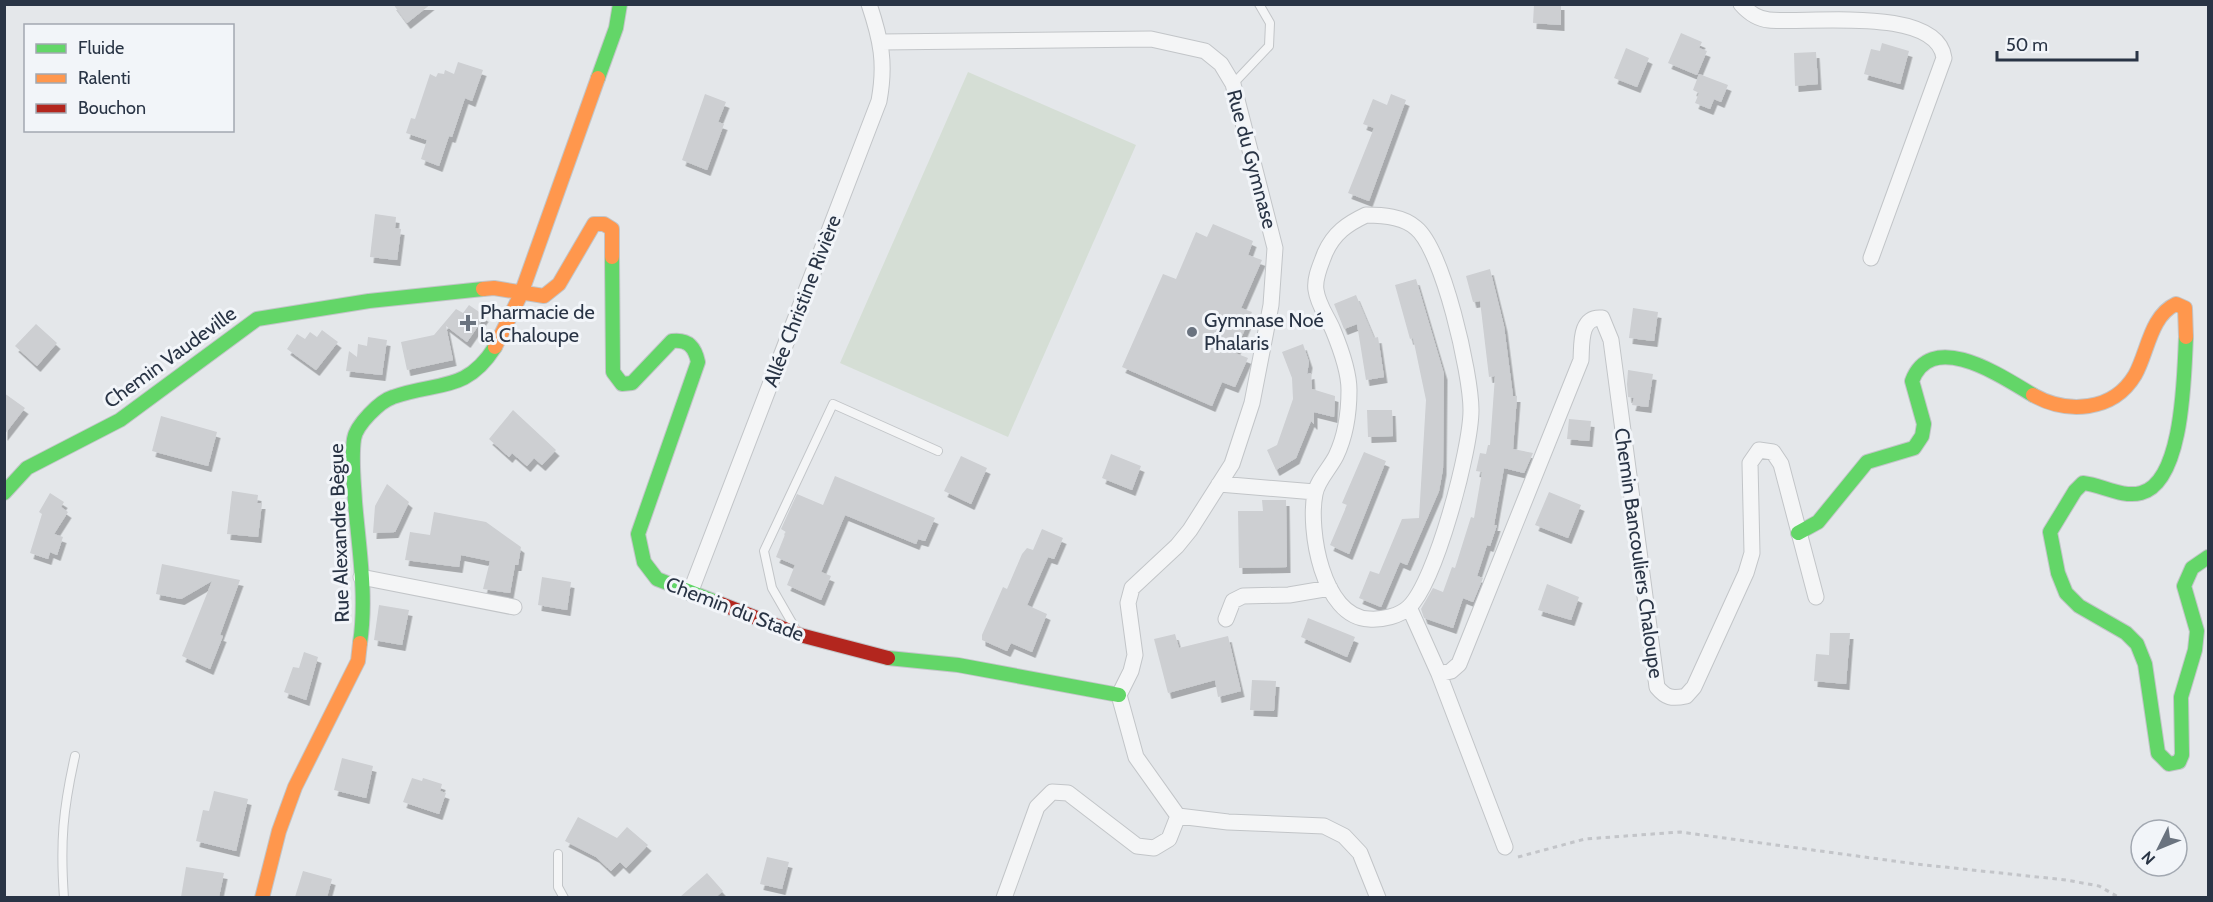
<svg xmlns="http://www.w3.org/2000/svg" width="2213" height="902" viewBox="0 0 2213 902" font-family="Cabin,sans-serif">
  <defs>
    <filter id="shadow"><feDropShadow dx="3.5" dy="6" stdDeviation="0" flood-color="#0004"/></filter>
  </defs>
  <rect width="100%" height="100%" fill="#e4e7ea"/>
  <path fill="#d5ded5" d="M968,72L1136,145L1008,437L840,363Z"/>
  <path fill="#cdcfd2" filter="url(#shadow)" d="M393,4H431L407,23Z
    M1534,4H1561V25L1533,23Z
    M1681,33L1702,42L1699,48L1707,51L1697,75L1668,63Z
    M1882,43L1909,51L1900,84L1864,74L1871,49L1880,51Z
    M1626,48L1649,58L1637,87L1614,78Z
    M1816,52L1818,84L1795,86L1794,53Z
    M458,62L483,70L472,101L465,98L452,137L449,136L439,166L421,159L427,140L406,133L411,118L415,119L430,74L436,77L438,73L444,74L445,70L454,74Z
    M1699,74L1728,85L1721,102L1714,99L1710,109L1695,103L1699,93L1693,90Z
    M705,94L726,102L718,122L724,124L707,170L682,160Z
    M1391,94L1406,100L1369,201L1348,193L1374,128L1363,124L1373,99L1387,105Z
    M375,214L396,217L395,228L401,229L397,260L370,257Z
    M1213,224L1253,241L1248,255L1262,260L1241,308L1252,312L1235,353L1248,358L1235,387L1222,382L1212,406L1122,367L1163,274L1176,279L1196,232L1207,237Z
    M1490,269L1504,326L1513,396H1517L1513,449L1533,453L1524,473L1504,468L1494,525H1497L1490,546L1487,545L1477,576L1483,578L1473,602L1463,598L1453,628L1424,618L1421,609L1433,588L1443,592L1452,567L1455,568L1471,517L1474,518L1482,472L1476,471L1480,453L1486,454L1488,445H1490L1495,376L1489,377L1480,301L1473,302L1466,276Z
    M1416,279L1444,374L1443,469L1439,491L1407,565L1400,562L1381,607L1359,598L1370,571L1379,574L1402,519L1419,518L1426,400L1413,338L1410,339L1395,285Z
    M1356,295L1374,338L1378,337L1384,377L1366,380L1357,324L1344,329L1334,304Z
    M469,305L485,316L467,342L446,326L453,360L407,370L401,342L434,335L456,309L463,313Z
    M1633,308L1658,312L1654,341L1629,338Z
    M36,324L57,343L37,366L15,346Z
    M322,330L338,342L316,370L287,349L297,334L305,339L310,332L317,337Z
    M368,337L387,340L382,375L346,371L349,351L357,357L358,344L367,346Z
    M1303,344L1309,362L1307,374L1311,373L1312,389L1335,396L1334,417L1314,412V424L1311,421L1296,458L1276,470L1267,450L1277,445L1293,399L1292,378L1282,352Z
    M1628,370L1653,374L1648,407L1632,405L1634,398L1628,397L1627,384Z
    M4,393L25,408L4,435Z
    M513,410L556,450L542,465L534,458L527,466L512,453L509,457L489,439Z
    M1367,410H1392L1393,436L1368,437Z
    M161,416L217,432L208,466L152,451Z
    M1569,419L1591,421L1589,441L1567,439Z
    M1364,452L1386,461L1349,554L1330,545L1347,505L1342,503Z
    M1111,454L1141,466L1132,490L1102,478Z
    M961,456L987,468L971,504L944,491Z
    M835,476L935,518L925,541L918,539L916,544L845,515L821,572L831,576L821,600L787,585L795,565L776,557L786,532L781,529L797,494L823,505Z
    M387,484L409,502L395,532L373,533L375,506Z
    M232,491L258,495L257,503H262L258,537L227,534Z
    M1549,492L1581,505L1568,538L1535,525Z
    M50,493L64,502L61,507L68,512L54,534L63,537L57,555L50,552L48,559L30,553L42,514L39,512Z
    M1262,500H1286L1287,567L1239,568L1238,511H1263Z
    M434,512L486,522L521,547L518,565H515L510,593L483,589L490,561L461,555L459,567L405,560L410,532L430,535Z
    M1042,529L1063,538L1054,559L1048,557L1027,605L1047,614L1032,652L1011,643L1007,651L982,640V635L1003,587L1007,589L1022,554L1027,548L1033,550Z
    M162,564L240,580L220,635L223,636L210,669L182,656L212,581L181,599L156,594Z
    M542,577L571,582L567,610L538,605Z
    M1547,584L1579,597L1571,620L1538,610Z
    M379,605L409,610L402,645L374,640Z
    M1308,618L1355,637L1347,657L1301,637Z
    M1830,633H1850L1846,684L1814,681L1816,654L1829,655Z
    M1175,634L1179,648L1228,636L1241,691L1218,697L1215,680L1168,693L1154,639Z
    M304,652L318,657L306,700L284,692L293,667L299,668Z
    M1252,680L1276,681L1274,711L1250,710Z
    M342,758L373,766L366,798L334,790Z
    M412,778L422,781L423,778L442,784L440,791L446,793L439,814L403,802Z
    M214,791L248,799L236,851L196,841L203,810L209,811Z
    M578,817L617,838L627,827L648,845L626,868L620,862L611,871L596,857L565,841Z
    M767,857L789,862L782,889L760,884Z
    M186,867L224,873L219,897H181Z
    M303,871L332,879L327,897H295Z
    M707,873L723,891L716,897H680Z"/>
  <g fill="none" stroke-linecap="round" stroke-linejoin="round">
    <g stroke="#c2c5c8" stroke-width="10">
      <path id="lane" d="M1233,84L1269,46L1270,23L1259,4
        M795,628L772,588L764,551L833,404L938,451
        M558,854V887L564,898
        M64,898C60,842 63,809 75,756"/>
    </g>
    <g stroke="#c2c5c8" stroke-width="17">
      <path id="street" d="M1741,4C1748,12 1758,19 1769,20C1806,24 1937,5 1944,58L1871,258
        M881,42L1151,39L1205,51L1221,64L1233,84L1275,248L1271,305L1252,403L1232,464L1190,530L1177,546L1132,588L1128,603L1135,655L1131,671L1119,695L1136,757L1178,816L1169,839L1154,848L1137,846L1068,793L1052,792L1037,807L1004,898
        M1366,215C1382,215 1403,216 1416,228C1443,250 1471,374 1471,410C1471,449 1436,581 1409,607C1400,616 1382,620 1369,619C1322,617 1308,529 1315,494C1317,481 1330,468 1336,456C1346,435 1349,413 1349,390C1349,372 1340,347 1333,330C1327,316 1318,305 1316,290C1314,278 1321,264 1325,253C1334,233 1347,224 1366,215Z
        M1219,484L1315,492
        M361,577L514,607
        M690,593L879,101C886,63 881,40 869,4
        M1409,607L1439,674L1451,671L1459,664L1581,360C1582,345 1579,316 1602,318L1611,340L1657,687C1666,698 1672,699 1686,696L1694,687L1746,573L1752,553L1750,463L1759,450L1773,452L1781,464L1816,597
        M1226,619L1233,601L1243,596L1289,595L1330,588
        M1439,674L1505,847
        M1178,816L1228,822L1324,826L1344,836L1360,853L1378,898"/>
    </g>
    <g stroke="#c2c5c8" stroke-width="16">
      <path id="fast" d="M598,78L616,28L620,4
        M612,257L613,372L622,384L632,383L672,341C688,339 695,347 698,362L638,534L644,562L657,579L716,602
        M2186,337C2184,373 2184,482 2141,493C2122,498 2102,485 2083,483L2075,491L2050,532L2058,573L2066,593L2079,606L2126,633L2137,644L2145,664L2158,753L2169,764L2179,762L2182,755L2181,697L2195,650L2197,631L2184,586L2192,568L2208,557
        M4,493L27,468L120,420L257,319L369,301L483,289
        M1798,533L1818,522L1867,462L1914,448L1922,436L1924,424L1912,381C1932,328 2004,378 2033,395
        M360,643C367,597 359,549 355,502C354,482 351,459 354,439C356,425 380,401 393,397C438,381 466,393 495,347
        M888,658L958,665L1119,695"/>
    </g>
    <g stroke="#c2c5c8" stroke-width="16">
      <path id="slow" d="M483,289L494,288L544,296L559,284L594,224H604L612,229V257
        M495,347L521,294L598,78
        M2033,395C2067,414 2113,412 2135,375C2148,352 2150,316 2176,304L2185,308L2186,337
        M262,898L279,831L295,787L358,661L360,643"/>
    </g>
    <g stroke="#c2c5c8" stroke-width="16">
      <path id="jam" d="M716,602L800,635L888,658"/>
    </g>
    <path stroke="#c3c5c9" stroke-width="3" stroke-dasharray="4.5 4.5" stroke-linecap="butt" d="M1518,857L1585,839L1680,832L1916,864L2066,880L2099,886L2120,898"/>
    <use href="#lane" stroke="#f4f5f6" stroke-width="8"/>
    <use href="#street" stroke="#f4f5f6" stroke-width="15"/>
    <use href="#fast" stroke="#63d668" stroke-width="14"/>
    <use href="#slow" stroke="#ff974d" stroke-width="14"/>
    <use href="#jam" stroke="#b3261e" stroke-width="14"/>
  </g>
  <g fill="#6a737f" stroke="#f2f5f9" stroke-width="2">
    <path d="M465 314h6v6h6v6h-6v6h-6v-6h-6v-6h6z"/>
    <circle cx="1192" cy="332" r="6"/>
  </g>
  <g text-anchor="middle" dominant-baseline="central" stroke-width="6" stroke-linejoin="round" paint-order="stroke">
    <g font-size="20" fill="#293445" stroke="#f2f5f9">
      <text transform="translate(1252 159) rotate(75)">Rue du Gymnase</text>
      <text transform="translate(802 301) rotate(-69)">Allée Christine Rivière</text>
      <text transform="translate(170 357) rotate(-36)">Chemin Vaudeville</text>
      <text transform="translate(339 533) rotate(-92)">Rue Alexandre Bègue</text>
      <text transform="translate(1639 553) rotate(82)">Chemin Bancouliers Chaloupe</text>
      <text transform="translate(735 609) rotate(21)">Chemin du Stade</text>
    </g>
    <g font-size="20" fill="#293445" stroke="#f2f5f9" text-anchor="start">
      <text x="480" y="312">Pharmacie de<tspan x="480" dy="23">la Chaloupe</tspan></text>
      <text x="1204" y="320">Gymnase Noé<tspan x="1204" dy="23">Phalaris</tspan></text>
    </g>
  </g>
  <rect width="2213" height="902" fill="none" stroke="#293445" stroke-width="12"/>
  <rect x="24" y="24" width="210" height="108" fill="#f2f5f9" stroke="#a2a8b1" stroke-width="1.5"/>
  <rect x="36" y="44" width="30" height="9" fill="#63d668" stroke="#a2a8b1" stroke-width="1.5"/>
  <text x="78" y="54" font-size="18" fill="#293445">Fluide</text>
  <rect x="36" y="74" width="30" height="9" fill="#ff974d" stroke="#a2a8b1" stroke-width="1.5"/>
  <text x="78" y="84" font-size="18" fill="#293445">Ralenti</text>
  <rect x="36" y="104" width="30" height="9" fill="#b3261e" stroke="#a2a8b1" stroke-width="1.5"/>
  <text x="78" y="114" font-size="18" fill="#293445">Bouchon</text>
  <g transform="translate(2159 848) rotate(227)"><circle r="28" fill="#f2f5f9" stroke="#a2a8b1" stroke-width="1.5"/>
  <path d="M0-4.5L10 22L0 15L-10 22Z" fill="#6a737f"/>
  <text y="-9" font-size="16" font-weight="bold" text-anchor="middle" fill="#293445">N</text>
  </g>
  <path d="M1997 51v9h140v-9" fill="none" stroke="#293445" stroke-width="3"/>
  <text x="2006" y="51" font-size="18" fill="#293445" stroke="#f2f5f9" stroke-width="4.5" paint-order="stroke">50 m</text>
</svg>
